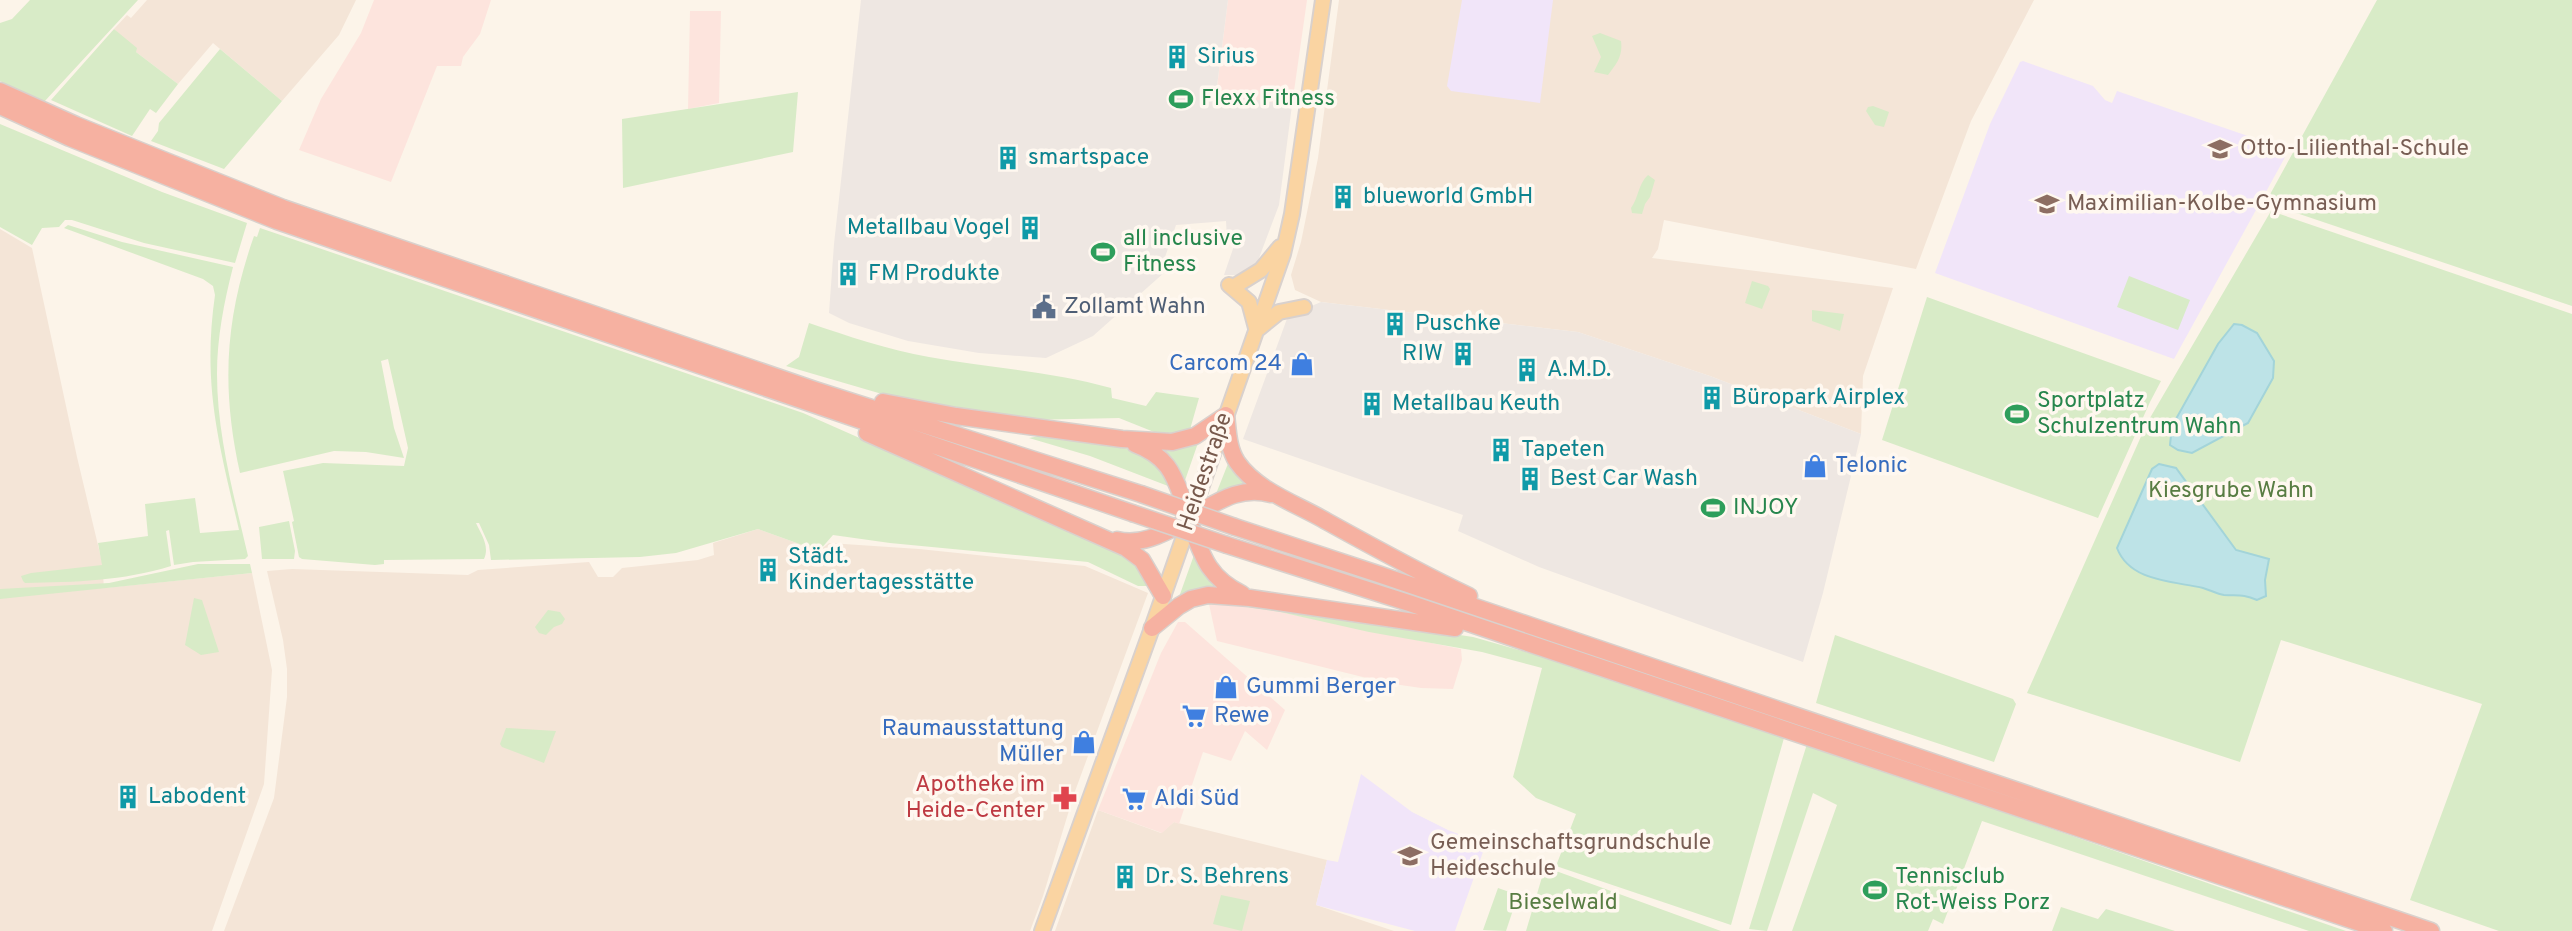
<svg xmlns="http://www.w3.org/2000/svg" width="2572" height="931" viewBox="0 0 2572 931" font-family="Overpass,sans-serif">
  <rect width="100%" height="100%" fill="#fcf4e9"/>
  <path fill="#f4e5d7" d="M147,0H356L339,35L282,101L213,43L178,84L136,52L114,29L127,15L131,18Z
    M1339,0H2034L1971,121L1916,269L1664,220L1658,249L1652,258L1893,288L1863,376L1861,434L1710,376L1578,332L1321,302L1295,290L1291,275L1301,242L1318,158Z
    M0,229L32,248L77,457L102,562L104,588L252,573L272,670L264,784L212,931H0Z
    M758,529L819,551L829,543L919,549L1085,566L1148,593L1074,794L1043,896L1030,931H224L274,798L287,697V669L283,640L267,571L292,569L468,575L478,570L589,562L598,577H613L622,568L698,560L714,555L713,543Z
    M1098,810L1161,833L1174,822L1327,860L1316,905L1394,931H1055Z"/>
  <path fill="#fde4dd" d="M374,0H491L480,34L463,57L461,66H437L391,182L299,150L321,99L361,33Z
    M1228,0H1307L1292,105L1216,95Z
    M690,11H721L719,103L688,109Z
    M1209,604H1225L1280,612L1461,649L1462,660L1453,689L1421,688L1387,683L1217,641Z
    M1178,622H1185L1285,710L1267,750L1245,731L1231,761L1203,752L1179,824L1174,822L1162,833L1098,810L1161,653Z"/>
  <path fill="#eee7e2" d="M861,0H1228L1216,94L1292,105L1279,205L1256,266L1240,275H1224L1235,243L1227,238L1226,221L1176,225L1164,260L1166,271L1093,336L1046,358L979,353L908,341L849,323L829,313L834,244Z
    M1321,302L1578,332L1710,376L1861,434L1823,593L1803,662L1539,567L1458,531L1463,515L1243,439L1288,316Z"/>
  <path fill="#f1e5f9" d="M1462,0H1553L1540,103L1451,91L1447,86Z
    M2023,61L2093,86L2105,100L2112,103L2117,91L2289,150L2174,359L1935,273L1990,124L2020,62Z
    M1361,774L1412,812L1448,830L1482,843L1483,852L1455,931H1415L1316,905L1327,860L1338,862Z"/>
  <path fill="#d8ebc7" d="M30,0H138L44,102L0,81V23L12,19Z
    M2377,0H2572V306L2270,204L2268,198Z
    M114,29L137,48L136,52L178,84L156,113L150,109L132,136L51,100Z
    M1600,33L1621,41C1623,56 1617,63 1608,75L1594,72L1601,57L1592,36Z
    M220,49L282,101L224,169L151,141L158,131L159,123Z
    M798,92L793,152L623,188L622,119Z
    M1873,106L1889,112L1884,127L1875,125L1866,111L1868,107Z
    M0,124L162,192L247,223L235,263L144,243L72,220H65L59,227L42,228L32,245L0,227Z
    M1648,175L1655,180L1650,197L1645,204L1642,214L1632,213L1631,208C1639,197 1638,184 1648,175Z
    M2271,211L2572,314V931H2499L2410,900L2482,704L2281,640L2240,762L2027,693L2147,423Z
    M68,225L122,242L233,267C224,302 217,338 217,374C217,435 234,496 248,556L245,559L193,562L174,565L169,530L166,531L171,566C123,581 75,582 25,583L23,581L21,576L31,573L102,565L98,543L148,536L145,504L195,498L200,533L239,530C219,444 202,385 215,295L213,286L203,279L64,228Z
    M260,228L803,413L1129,557L1149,579L1147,586H1138L1088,562L890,543L833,535L819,551L758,529L676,553L640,557L491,560L489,545L479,523H476C481,534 490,546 484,559L384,560V564L375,565L302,559L299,557L292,522L294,521L283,471L323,463L404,466L408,448L388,359L381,361L394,428L404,458L366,452L334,451L240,473C221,387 225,319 254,236L257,237Z
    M2129,276L2190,300L2178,330L2117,307Z
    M1752,281L1768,286L1770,289L1762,309L1745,303Z
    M1927,297L2161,381L2150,402L2098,518L1882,440Z
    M1812,310L1844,314L1840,331L1812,321Z
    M809,323C848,336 888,350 929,357C990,368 1051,371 1111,388L1112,398L1146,406L1156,392L1199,398L1189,433L1164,436L1119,418L1028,420L906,401L786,366L799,357Z
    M1051,434C1079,436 1138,446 1158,466C1162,470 1165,479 1168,486L1090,456L1029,438Z
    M1198,443L1182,489L1155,447Z
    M1231,456L1255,485L1214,499Z
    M289,521L295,551L294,559H262L259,527Z
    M1194,555L1222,589L1179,597Z
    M198,564H250L252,573L0,599V589L109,583Z
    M194,598L202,600L219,652L201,655L185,645Z
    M1229,600L1473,637L1540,656L1784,738L1731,925L1556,866L1576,814L1536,798L1513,777L1542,668L1482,652L1369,632L1280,612L1225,604L1195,605L1193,603Z
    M548,610L560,612L565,619L562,624L554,627L546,635L539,633L535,627Z
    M1835,635L2013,699L2016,704L1994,762L1816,703Z
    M506,728L556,731L544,763L502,747L500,744Z
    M1807,744L2346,931H2309L1982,821L1943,924L1933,919L1928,931H1792L1837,805L1813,793L1767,931L1749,929Z
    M1545,867L1721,931H1526Z
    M1498,888L1518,895L1506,931L1483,930Z
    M1221,895L1250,901L1242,931L1213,924Z
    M2061,907L2098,919L2106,909L2175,931H2052Z"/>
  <path fill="#bde3e7" stroke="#a3d4d9" stroke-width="2" d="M2234,324L2242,325L2257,333L2274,361L2273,378L2248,423L2192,453L2178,450L2170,445L2172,426L2218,344Z
    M2159,464L2176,468L2236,550L2269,559L2265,580L2266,596L2257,600C2243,594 2238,596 2224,595C2217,594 2210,590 2203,588C2173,581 2130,582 2117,548L2152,469Z"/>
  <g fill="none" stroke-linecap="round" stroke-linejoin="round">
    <g stroke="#d9d1cd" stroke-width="18">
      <path id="major" d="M1229,285L1249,302L1256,328
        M1235,286L1261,270L1280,247
        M1258,329L1279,312L1304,307
        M1042,931L1152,628L1283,254L1292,214L1323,0"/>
    </g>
    <g stroke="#d9d1cd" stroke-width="19">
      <path id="highway" d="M0,91L76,125L283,208L815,390L1141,494
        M0,106L70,138L277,221L1132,513
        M883,402L956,416L1122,439L1172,442L1195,436L1226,415C1228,431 1228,448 1237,462C1257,491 1297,504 1326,521C1373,547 1420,573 1469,596
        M867,433L1126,548L1142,560L1163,596
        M1135,444C1175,459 1175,483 1190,517C1216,503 1239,485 1271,494
        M1235,527L1378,574L2431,931
        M1117,540C1144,546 1166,532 1189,520C1202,555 1207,577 1242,594
        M1227,545L1409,603L2384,931
        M1152,628L1179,606L1191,599L1208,595L1250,598L1455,628"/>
    </g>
    <use href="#major" stroke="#fad4a2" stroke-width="14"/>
    <use href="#highway" stroke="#f6b1a1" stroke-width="16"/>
    <g stroke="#d9d1cd" stroke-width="19" stroke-linecap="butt">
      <path id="highway-bridge" d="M1141,494L1235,527
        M1132,513L1227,545"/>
    </g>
    <use href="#highway-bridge" stroke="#f6b1a1" stroke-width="16"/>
  </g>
  <defs>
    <g id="building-bare" transform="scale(1.89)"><path d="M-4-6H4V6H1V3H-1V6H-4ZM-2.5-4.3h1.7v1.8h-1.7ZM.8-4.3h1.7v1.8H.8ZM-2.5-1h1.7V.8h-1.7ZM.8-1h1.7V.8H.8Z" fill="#0f9aa8" stroke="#fff8f0" stroke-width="2.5" paint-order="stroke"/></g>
    <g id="stadium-bare" transform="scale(1.89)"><path d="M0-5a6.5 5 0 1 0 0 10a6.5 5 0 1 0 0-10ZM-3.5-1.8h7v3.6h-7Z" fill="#2e9e5b" stroke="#fff8f0" stroke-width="2.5" paint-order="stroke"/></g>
    <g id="school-bare" transform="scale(1.89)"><path d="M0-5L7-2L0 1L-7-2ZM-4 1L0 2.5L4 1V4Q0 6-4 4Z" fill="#8d6e63" stroke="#fff8f0" stroke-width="2.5" paint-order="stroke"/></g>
    <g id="civic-bare" transform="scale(1.89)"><path d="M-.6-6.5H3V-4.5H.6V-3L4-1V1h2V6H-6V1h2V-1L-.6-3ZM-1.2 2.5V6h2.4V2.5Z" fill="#5c6f8a" stroke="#fff8f0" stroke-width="2.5" paint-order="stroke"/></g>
    <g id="shop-bare" transform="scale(1.89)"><path d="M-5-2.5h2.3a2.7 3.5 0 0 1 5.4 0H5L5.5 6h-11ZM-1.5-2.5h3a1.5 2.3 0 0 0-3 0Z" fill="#3f7fe0" stroke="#fff8f0" stroke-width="2.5" paint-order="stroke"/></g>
    <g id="supermarket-bare" transform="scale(1.89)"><path d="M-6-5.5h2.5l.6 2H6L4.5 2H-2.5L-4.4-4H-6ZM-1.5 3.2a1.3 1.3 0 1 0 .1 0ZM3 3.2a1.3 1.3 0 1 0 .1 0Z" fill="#3f7fe0" stroke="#fff8f0" stroke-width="2.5" paint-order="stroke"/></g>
    <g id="pharmacy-bare" transform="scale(1.89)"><path d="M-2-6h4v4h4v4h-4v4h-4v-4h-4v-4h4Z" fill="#e0444e" stroke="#fff8f0" stroke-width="2.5" paint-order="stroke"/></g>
  </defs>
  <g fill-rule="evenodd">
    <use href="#building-bare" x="1177" y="57"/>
    <use href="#stadium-bare" x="1181" y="99"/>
    <use href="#school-bare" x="2220" y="149"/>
    <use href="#building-bare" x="1008" y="158"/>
    <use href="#building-bare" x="1343" y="197"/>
    <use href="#school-bare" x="2047" y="204"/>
    <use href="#building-bare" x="1030" y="228"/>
    <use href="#stadium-bare" x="1103" y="252"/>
    <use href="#building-bare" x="848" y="274"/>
    <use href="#civic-bare" x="1044" y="307"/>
    <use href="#building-bare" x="1395" y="324"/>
    <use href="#building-bare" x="1463" y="354"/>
    <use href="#shop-bare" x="1302" y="364"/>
    <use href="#building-bare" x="1527" y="370"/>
    <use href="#building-bare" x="1712" y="398"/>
    <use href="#building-bare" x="1372" y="404"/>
    <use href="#stadium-bare" x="2017" y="414"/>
    <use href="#building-bare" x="1501" y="450"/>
    <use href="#shop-bare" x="1815" y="466"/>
    <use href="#building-bare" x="1530" y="479"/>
    <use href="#stadium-bare" x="1713" y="508"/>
    <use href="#building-bare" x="768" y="570"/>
    <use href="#shop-bare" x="1226" y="687"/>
    <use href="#supermarket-bare" x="1194" y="716"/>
    <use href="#shop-bare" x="1084" y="742"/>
    <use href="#building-bare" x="128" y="797"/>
    <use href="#pharmacy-bare" x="1065" y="798"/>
    <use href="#supermarket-bare" x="1134" y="799"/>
    <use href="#school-bare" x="1410" y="856"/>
    <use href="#building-bare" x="1125" y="877"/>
    <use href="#stadium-bare" x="1875" y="890"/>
  </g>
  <g text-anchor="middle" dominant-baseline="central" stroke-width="7" stroke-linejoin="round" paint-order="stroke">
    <g font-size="23" fill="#0d838f" stroke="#fff8f0" text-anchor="start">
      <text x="1197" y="57">Sirius</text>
      <text x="1028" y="158">smartspace</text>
      <text x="1363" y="197">blueworld GmbH</text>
      <text x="1010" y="228" text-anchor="end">Metallbau Vogel</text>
      <text x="868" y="274">FM Produkte</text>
      <text x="1415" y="324">Puschke</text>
      <text x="1443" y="354" text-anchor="end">RIW</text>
      <text x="1547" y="370">A.M.D.</text>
      <text x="1732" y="398">Büropark Airplex</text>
      <text x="1392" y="404">Metallbau Keuth</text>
      <text x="1521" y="450">Tapeten</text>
      <text x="1550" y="479">Best Car Wash</text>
      <text x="788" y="557">Städt.<tspan x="788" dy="26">Kindertagesstätte</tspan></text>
      <text x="148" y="797">Labodent</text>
      <text x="1145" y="877">Dr. S. Behrens</text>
    </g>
    <g font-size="23" fill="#27864d" stroke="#fff8f0" text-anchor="start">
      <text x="1201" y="99">Flexx Fitness</text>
      <text x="1123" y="239">all inclusive<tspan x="1123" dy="26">Fitness</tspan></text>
      <text x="2037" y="401">Sportplatz<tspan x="2037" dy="26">Schulzentrum Wahn</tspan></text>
      <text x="1733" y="508">INJOY</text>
      <text x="1895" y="877">Tennisclub<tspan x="1895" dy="26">Rot-Weiss Porz</tspan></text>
    </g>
    <g font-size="23" fill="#785e54" stroke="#fff8f0" text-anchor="start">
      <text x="2240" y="149">Otto-Lilienthal-Schule</text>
      <text x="2067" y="204">Maximilian-Kolbe-Gymnasium</text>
      <text x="1430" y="843">Gemeinschaftsgrundschule<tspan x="1430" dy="26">Heideschule</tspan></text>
    </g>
    <g font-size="23" fill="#4e5e75" stroke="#fff8f0" text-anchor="start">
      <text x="1064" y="307">Zollamt Wahn</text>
    </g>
    <g font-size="23" fill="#366cbe" stroke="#fff8f0" text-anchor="start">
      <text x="1282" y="364" text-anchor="end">Carcom 24</text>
      <text x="1835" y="466">Telonic</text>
      <text x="1246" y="687">Gummi Berger</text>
      <text x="1214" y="716">Rewe</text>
      <text x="1064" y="729" text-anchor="end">Raumausstattung<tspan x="1064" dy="26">Müller</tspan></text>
      <text x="1154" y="799">Aldi Süd</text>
    </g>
    <g font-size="23" fill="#77594c" stroke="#fff8f0">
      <text transform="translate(1206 472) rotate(-71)">Heidestraße</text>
    </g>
    <g font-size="23" fill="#587d43" stroke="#fff8f0">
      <text x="2231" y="491">Kiesgrube Wahn</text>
      <text x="1563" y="903">Bieselwald</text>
    </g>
    <g font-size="23" fill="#be3a42" stroke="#fff8f0" text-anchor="end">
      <text x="1045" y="785">Apotheke im<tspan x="1045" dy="26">Heide-Center</tspan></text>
    </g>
  </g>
</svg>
